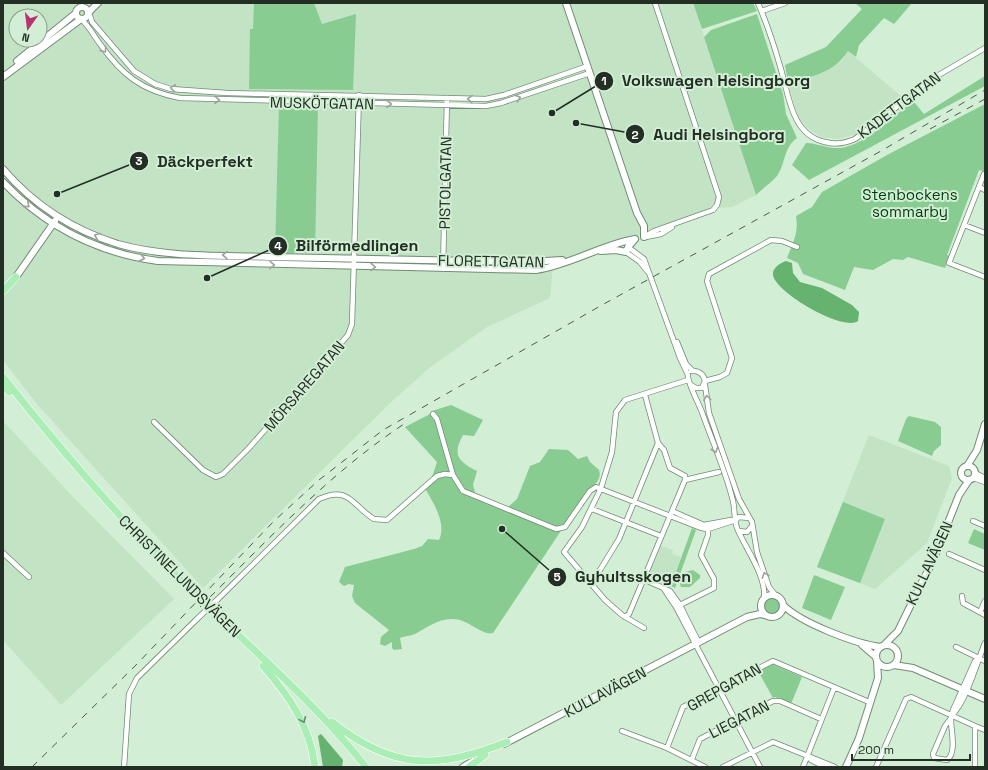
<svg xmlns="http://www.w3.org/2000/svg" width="988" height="770" viewBox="0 0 988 770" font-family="'Space Grotesk',sans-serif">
  <rect width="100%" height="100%" fill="#d2eed4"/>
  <path fill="#c2e3c4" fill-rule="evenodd" d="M3,3H693L756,195L732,207L716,208L553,266L550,298L487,327L429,368L388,405L203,588L37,404L3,360ZM16,16H40V40H16Z
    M848,51L903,98L855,135L838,139L821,137L807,128L798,116L788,83L824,72L842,61Z
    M3,421L74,498L174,599L61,705L3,640Z
    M869,435L949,466L952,478L927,543L875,589L817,567Z
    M661,546L673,550L672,554L681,557L670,588L647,579Z"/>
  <path fill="#89cc91" d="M254,3H314L322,24L356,14L353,90L249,89L250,29H253Z
    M693,3H753L757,11L702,29Z
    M855,3H912L894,24L884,18L859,45L856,57L848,51C833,74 812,76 788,83L785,65L826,47L862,9Z
    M757,14L783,94L786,114L797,138C783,148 786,163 777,176C771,183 762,189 756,195L704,37L711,30Z
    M985,76V86L809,180L792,165L806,143C812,142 829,149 840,148C864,146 894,116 913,101L924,114Z
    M985,104V172L979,170L947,255L950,256L945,268L908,257L903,260L893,259L873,270L854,267L845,290L803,274L798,263L787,258C793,243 799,232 796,216L812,207L822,192L887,155Z
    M279,105L318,106L315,253H275Z
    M451,405L483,420L474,436L463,435C452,455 458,461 477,471L473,485L476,496L507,508L517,499L530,466L540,462L549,449L568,450L578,459L587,456L590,462L599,470C602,479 595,485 588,490L493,633C482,636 468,619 453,619C439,618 426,628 415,634C410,636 405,636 400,638L402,649L394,650L392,648V642L385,646L380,644L381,637L389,630L355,603L352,596L354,585L349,584L344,586L339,582L345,567L414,549L422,546L428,539L439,540C447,523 433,502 424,487L432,477L437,462L405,427L430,414L432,411Z
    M909,416L935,422L941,427V445L934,451L932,456L898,441L906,419Z
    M843,502L885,519L860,583L817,567Z
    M692,528L696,530L675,588L671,586Z
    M974,529L985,534V550L968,543Z
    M693,570L700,575V578L690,587H681L680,584L685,572Z
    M814,575L845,587L831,620L802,608Z
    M764 606a8 8 0 1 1 16 0a8 8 0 1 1-16 0Z
    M772,664L802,677L791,704L775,697L773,698L758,671Z"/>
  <path fill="#66b370" d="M786,261L792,263L793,273L800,282L822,288L852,305L859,312L858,321C843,332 775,292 773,275C772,268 780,263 786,261Z
    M321,734L343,760L342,767H323L318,736Z"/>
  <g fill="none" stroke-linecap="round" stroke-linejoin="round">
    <g stroke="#728b74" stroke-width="6">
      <path id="street" d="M758,3C767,24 774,45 780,66C789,95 791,135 825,142C836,145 846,143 855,139L937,76L985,48
        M762,11L785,3
        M89,13L92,22L134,71L155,84L171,89L227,93L486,99L504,95L588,66
        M81,19C89,26 94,36 100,44C122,75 142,91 180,98L486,106L501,103L590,73
        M984,174L949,263L985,277
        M979,187L985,190
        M964,225L985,233
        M644,237L654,231L713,210L717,205L719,197L655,3
        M646,237L661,234L672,227
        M628,247L644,259L680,358L688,375C687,383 700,405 703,415C713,443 726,472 733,501C735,510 734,520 737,528C745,548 767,576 764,599
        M626,252L640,262L647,271
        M443,269L447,98
        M677,342L686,364L693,371
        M691,371C698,370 704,374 705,381L702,388H696L691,385
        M705,381L720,377L727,373L732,358L707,281L709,274L771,240L782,241L797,247
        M705,385L709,413L739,499L752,522L757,552L769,587L776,596
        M433,414L437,419L453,475L463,491L556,529L565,527L590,491L596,487L701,528L708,529L736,520L739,517L749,518
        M154,422L203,470L216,477L223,474L249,448L348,335L352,324L359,95
        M975,473L985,478
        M973,478L985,482
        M685,480L719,472
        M592,509L661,536
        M672,511L704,525L731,520
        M973,521L985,526
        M739,531L747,532L752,526
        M3,553L29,577
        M949,554L985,570
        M643,579L670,591L680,605L699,643
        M592,583L619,539L658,443L645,395
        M664,589L676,607L760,767
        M962,596L963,603L985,615
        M218,599L319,499C350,485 352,506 374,519L387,520L437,476L445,474L453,475
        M676,607L714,588V579L701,555L708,535V525
        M980,612L985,601
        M625,617L629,614L685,480V476L670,468L664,450L658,443
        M644,628L622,615L605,600L564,552L582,527L601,488L612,452L616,412L625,400L688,380
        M956,647L985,661
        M952,715C966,702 977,662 985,643
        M951,718L945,726L933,754L934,758L947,760C957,753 951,731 951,720C951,717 952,713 953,710L975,661L979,658
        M975,726L985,730
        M622,731L667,748L705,767
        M667,748L683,707L773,661L869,702
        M808,757L811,760L825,767
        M692,759L700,739L773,701H780L821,719
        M124,767L129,694L137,678L197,619
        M723,767L773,742L835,767
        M803,767L834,688
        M876,767L906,699L911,697L975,726V767"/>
    </g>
    <g stroke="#728b74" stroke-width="8">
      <path id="secondary" d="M566,3L637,213L644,226V237
        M76 13a6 6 0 1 1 12 0a6 6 0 1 1-12 0Z
        M89,12L98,3
        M17,61L76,13
        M3,77L81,19
        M3,169C33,204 73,230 118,244C168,258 221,255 272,257C357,259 443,260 529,262L562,260
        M3,182C45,226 98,253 158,261L536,270C570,265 601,245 635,239
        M601,251L616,250L626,252L628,247L635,239
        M16,277L55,221
        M961 473a7 7 0 1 1 14 0a7 7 0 1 1-14 0Z
        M967,466L977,450L985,424
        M761 606a11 11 0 1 1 22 0a11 11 0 1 1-22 0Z
        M783,605C801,623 856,644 881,647
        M876 656a11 11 0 1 1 22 0a11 11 0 1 1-22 0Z
        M862,645L876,657
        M884,645L898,631L922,582L932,563L959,495L969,480
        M894,665L913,668L985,699
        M504,744L747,617L760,614L765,615
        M463,767L473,761
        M846,767L859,738L878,678L877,661"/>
    </g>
    <g stroke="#fff" stroke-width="8">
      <path id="primary" d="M3,291L16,277
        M3,377C60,449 120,519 185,584C246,644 313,700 366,767
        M3,385L9,392
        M263,666C290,697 310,726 315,767
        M332,722C393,770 436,770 507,742
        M469,767L485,755"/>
    </g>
    <use href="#street" stroke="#fff" stroke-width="4.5"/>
    <use href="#secondary" stroke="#fff" stroke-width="6"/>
    <use href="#primary" stroke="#aaedb5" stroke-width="7"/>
    <path stroke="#4d5c4e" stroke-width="1" stroke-dasharray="7 7" stroke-linecap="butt" d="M930,129L985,99
      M200,607C266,542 329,473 407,422
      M32,767L136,665L274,521L319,480L383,430L602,305L881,151L985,90"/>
    <g stroke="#728b74" stroke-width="6" stroke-linecap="butt">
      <path id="street-bridge" d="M197,619L218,599"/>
    </g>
    <use href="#street-bridge" stroke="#fff" stroke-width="4.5"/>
  </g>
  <defs><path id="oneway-chevron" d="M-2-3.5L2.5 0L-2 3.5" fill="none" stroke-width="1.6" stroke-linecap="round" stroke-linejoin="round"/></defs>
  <g stroke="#9ca19c">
    <use href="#oneway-chevron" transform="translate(104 50) rotate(53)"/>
    <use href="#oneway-chevron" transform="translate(173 88) rotate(-172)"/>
    <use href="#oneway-chevron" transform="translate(518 98) rotate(-18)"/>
    <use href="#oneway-chevron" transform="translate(470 99) rotate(-178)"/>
    <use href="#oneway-chevron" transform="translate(217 100) rotate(2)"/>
    <use href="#oneway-chevron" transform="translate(389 104) rotate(1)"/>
    <use href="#oneway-chevron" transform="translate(27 205) rotate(40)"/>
    <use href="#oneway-chevron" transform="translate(97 236) rotate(-158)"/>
    <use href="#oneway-chevron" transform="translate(225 255) rotate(-178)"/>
    <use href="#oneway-chevron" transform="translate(142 258) rotate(11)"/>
    <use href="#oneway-chevron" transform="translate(272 265) rotate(2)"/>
    <use href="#oneway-chevron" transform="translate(373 267) rotate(1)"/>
    <use href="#oneway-chevron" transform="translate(707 398) rotate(-97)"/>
    <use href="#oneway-chevron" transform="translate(715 450) rotate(71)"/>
    <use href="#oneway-chevron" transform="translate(765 575) rotate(-110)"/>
  </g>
  <use stroke="#668e6c" href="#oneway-chevron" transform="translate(303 720) rotate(66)"/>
  <g text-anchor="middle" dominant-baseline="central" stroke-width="4" stroke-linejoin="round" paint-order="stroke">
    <g font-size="15" fill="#232e24" stroke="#d2eed4">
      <text transform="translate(322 103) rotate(1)">MUSKÖTGATAN</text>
      <text transform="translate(899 105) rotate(-37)">KADETTGATAN</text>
      <text transform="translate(445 183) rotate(-89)">PISTOLGATAN</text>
      <text transform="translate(491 261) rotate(1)">FLORETTGATAN</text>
      <text transform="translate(304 386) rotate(-49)">MÖRSAREGATAN</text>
      <text transform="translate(929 563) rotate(-65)">KULLAVÄGEN</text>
      <text transform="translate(180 576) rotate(45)">CHRISTINELUNDSVÄGEN</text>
      <text transform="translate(724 687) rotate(-29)">GREPGATAN</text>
      <text transform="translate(605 692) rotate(-28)">KULLAVÄGEN</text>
      <text transform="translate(739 719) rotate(-27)">LIEGATAN</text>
    </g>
    <g font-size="15" fill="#003c10" stroke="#d2eed4">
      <text x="910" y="194">Stenbockens<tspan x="910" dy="17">sommarby</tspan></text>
    </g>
  </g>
  <path fill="none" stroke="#232e24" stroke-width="1.5" d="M552 113L604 81M576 123L635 134M57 194L139 161M207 278L278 246M502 529L557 577"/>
  <g fill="#232e24" stroke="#d2eed4" stroke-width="1.5">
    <circle cx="552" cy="113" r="4"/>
    <circle cx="576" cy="123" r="4"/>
    <circle cx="57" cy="194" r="4"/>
    <circle cx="207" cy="278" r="4"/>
    <circle cx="502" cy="529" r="4"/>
    <circle cx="604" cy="81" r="10"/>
    <circle cx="635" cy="134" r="10"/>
    <circle cx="139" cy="161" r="10"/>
    <circle cx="278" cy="246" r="10"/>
    <circle cx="557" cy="577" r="10"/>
  </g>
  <g font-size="12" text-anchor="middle" font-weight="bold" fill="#fff">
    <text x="604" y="85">1</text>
    <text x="635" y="139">2</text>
    <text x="139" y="165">3</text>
    <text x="278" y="250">4</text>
    <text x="557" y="581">5</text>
  </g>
  <g font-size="16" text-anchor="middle" font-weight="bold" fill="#232e24" stroke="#d2eed4" stroke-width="4" stroke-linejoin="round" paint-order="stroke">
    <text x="716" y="86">Volkswagen Helsingborg</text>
    <text x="719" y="140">Audi Helsingborg</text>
    <text x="205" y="167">Däckperfekt</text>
    <text x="357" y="251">Bilförmedlingen</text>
    <text x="633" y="582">Gyhultsskogen</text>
  </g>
  <rect width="988" height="770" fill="none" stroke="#232e24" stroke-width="8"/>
  <g transform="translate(28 28) rotate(194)"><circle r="19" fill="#d2eed4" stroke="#8ca18e"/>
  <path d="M0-3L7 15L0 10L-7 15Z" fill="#ba3170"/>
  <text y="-6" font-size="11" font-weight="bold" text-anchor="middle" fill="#232e24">N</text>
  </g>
  <path d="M852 754v6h118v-6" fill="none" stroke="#232e24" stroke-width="2"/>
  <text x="858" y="754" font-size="12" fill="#232e24" stroke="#d2eed4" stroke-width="3" paint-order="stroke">200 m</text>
</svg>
